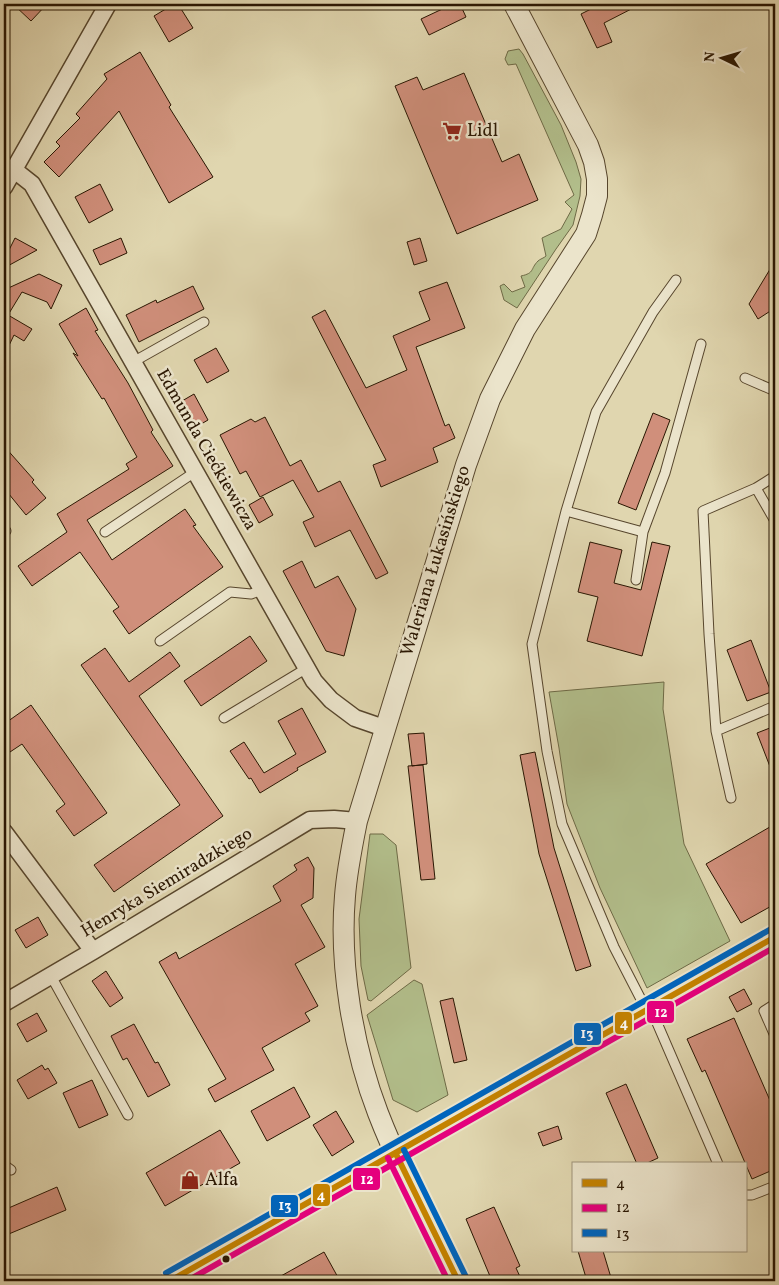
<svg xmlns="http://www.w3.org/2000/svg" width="779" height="1285" viewBox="0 0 779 1285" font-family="Vollkorn,serif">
  <rect width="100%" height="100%" fill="#e0d6af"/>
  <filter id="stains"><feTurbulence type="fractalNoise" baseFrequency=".004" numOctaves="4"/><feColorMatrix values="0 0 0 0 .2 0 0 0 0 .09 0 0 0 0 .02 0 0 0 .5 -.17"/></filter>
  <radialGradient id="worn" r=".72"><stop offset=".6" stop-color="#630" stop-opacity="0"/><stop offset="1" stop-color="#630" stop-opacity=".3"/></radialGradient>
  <path fill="#b2be8b" stroke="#6e6a46" d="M519,49L523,54L561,125L576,162L581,179L580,196L573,225L556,249L517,308L504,300L500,286L504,284L512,292L525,287L521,276C535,273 530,269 538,261C540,259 544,258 546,256L542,238L561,229L572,209L565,202L574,195L516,64L508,65L505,59L508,51Z
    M664,682L663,709L684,844L730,941L647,988L600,888L567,804L559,748L549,692Z
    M370,834H383L396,845L411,968L371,1001L368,1000L361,966L359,919Z
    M414,980L422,984L448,1095L417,1112L393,1100L367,1015Z"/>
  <path fill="#d08f7b" stroke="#291602" d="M13,4H47L31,21Z
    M174,4H178L193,28L169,42L154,16Z
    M453,4H460L466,17L429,35L421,19Z
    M601,4H641L604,23L612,42L597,48L581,14Z
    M140,52L171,105L169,107L213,177L169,203L119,111L59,177L44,162L60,146L56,142L80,118L76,114L107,79L104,74Z
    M464,73L502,162L519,154L538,200L457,234L395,86L417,77L423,90Z
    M100,184L113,210L89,223L75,197Z
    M15,238L37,250L4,268V260Z
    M121,238L127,253L100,265L93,250Z
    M420,238L427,261L414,265L407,242Z
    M775,261V308L758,319L749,304Z
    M39,274L62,285L51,309L47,302L22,292L8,315L32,329L24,341L14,335L4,356V290Z
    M447,282L465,328L416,347L445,426L449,424L455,438L433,448L438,462L381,487L373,465L386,460L312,317L325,310L366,388L407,370L393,336L430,320L419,292Z
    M193,286L204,309L139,342L126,315L156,300L157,303Z
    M86,308L98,330L95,331L128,383L153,430L151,432L173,466L87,520L112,560L185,509L196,525L193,526L223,567L129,634L113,611L119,607L80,552L32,586L18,566L67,532L57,514L129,469L126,464L137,457L104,398L102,399L73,353L78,356L59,324Z
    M216,348L229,371L207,383L194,360Z
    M194,394L208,420L196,427L182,401Z
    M653,413L670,420L636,510L618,503Z
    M265,417L290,466L301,460L318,492L340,481L388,573L376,579L350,530L315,547L303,522L314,517L293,480L260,497L246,471L240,474L220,435L251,419L255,422Z
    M4,446L34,480L32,482L46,498L26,515L4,488Z
    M263,497L273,515L259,523L249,505Z
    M590,542L622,550L614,583L641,590L652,542L670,546L642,656L587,641L598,597L578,592Z
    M302,561L315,588L338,576L356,609L344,656L326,651L283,571Z
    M250,636L267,661L201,706L184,681Z
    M751,640L771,692L747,701L727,650Z
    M105,648L129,682L170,652L180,666L139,696L223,816L114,892L94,865L180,805L81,665Z
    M31,705L107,813L74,836L56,811L65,804L22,744L10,752L4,743V724Z
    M302,708L326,752L297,768L298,770L260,793L251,778L249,779L230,751L244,742L264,773L296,754L278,721Z
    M775,726V776L774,777L757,733Z
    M424,733L427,764L412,766L408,734Z
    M535,752L554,848L591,966L576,971L539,854L520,755Z
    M423,765L435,879L421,880L408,766Z
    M775,824V904L741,923L706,864Z
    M308,857L314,868L313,898L301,905L325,947L295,964L318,1006L305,1013L310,1021L262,1048L274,1070L215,1102L208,1089L226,1079L159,962L176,952L179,959L281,901L273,886L297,870L294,865Z
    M38,917L48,935L26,948L15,930Z
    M106,971L123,998L110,1007L92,981Z
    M744,989L752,1004L737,1012L729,997Z
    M453,998L467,1060L454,1063L440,1001Z
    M37,1013L47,1031L27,1042L17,1024Z
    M734,1018L775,1112V1169L752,1179L705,1070L702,1072L687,1039Z
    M134,1024L155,1063L158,1062L170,1085L148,1097L127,1058L123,1060L111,1036Z
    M42,1065L45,1070L48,1068L57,1083L28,1099L17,1080Z
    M92,1080L108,1115L79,1128L63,1093Z
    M626,1084L658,1158L645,1164H637L606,1093Z
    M294,1087L310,1117L267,1141L251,1111Z
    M336,1111L354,1142L332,1156L313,1125Z
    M558,1126L562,1139L543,1146L538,1133Z
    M220,1130L240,1163L165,1206L146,1173Z
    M57,1187L66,1210L4,1236V1210Z
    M494,1207L520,1266L516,1268L522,1281H492L466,1219Z
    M578,1251H603L612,1281H587Z
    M324,1252L340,1281H272Z"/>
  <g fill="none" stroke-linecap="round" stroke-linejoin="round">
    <path stroke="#bbb08c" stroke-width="20" stroke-dasharray="20 10" stroke-linecap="butt" d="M540,1071L576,1051"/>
    <g stroke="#57462d" stroke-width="11">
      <path id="service" d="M133,362L204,322
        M745,378L775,391
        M756,488L775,521
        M566,511L643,532L665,473L701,344
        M4,529L6,531
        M105,532L195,472
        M636,580L643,532
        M160,641L230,592L251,594L262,590
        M224,718L307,668
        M716,731L775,706
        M731,798L716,731L709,634L703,511L756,488L775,476
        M51,976L128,1115
        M775,1004L764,1011L775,1036
        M651,1009L718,1164
        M647,1011L614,947L562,824L547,751L532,644L566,511L596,412L653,312L676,280
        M4,1165L11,1170
        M745,1195H752L775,1186"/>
    </g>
    <g stroke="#57462d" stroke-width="19">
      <path id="minor" d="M13,169L32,184L314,681L331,700L355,718L384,728
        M4,187L108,4
        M4,832L93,951
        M4,1003L93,951L310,820L334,819L357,821"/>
    </g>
    <g stroke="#57462d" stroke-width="22">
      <path id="tertiary" d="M576,1051L775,937
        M170,1281L540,1071
        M458,1281C431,1226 400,1170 378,1113C353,1048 339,965 345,896C347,870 352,846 357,821L466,465L490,399L525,329L586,234L592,215L597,196V179L594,162L588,145L514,4"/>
    </g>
    <use href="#service" stroke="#ebe4cb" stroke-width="9"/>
    <use href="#minor" stroke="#ebe4cb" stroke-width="16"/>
    <use href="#tertiary" stroke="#ebe4cb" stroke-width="20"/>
    <g stroke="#ebe4cb" stroke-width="10">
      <path id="bus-1" d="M396,1154L458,1281
        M170,1281L775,937"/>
    </g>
    <g stroke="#ebe4cb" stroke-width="10">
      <path id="bus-2" d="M388,1158L448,1281
        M187,1281L775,947"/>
    </g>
    <g stroke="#ebe4cb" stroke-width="10">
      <path id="bus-3" d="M404,1150L466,1277
        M166,1273L771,929"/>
    </g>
    <use href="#bus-1" stroke="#c48200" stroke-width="6"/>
    <use href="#bus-2" stroke="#e5007d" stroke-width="6"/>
    <use href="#bus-3" stroke="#0065bd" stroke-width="6"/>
  </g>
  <defs>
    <g id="supermarket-bare" transform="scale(1.5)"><path d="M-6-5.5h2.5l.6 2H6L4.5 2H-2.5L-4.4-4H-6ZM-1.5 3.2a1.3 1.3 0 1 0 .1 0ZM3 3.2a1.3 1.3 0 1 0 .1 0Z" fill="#8f2418" stroke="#ebe4cb" stroke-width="2.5" paint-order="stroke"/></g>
    <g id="shop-bare" transform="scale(1.5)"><path d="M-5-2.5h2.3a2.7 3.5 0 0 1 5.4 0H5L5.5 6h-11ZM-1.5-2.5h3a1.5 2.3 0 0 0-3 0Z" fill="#8f2418" stroke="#ebe4cb" stroke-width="2.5" paint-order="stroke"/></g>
  </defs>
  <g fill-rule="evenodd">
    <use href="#supermarket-bare" x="452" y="131"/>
    <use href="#shop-bare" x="190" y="1180"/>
  </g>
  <circle fill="#291602" stroke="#ebe4cb" stroke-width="2" cx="226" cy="1259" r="4.5"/>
  <g text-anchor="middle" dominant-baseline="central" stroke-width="5" stroke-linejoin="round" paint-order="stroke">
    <g font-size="18" fill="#291602" stroke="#ebe4cb" text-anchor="start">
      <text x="467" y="131">Lidl</text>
      <text x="205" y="1180">Alfa</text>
    </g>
    <g font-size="18" fill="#291602" stroke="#ebe4cb">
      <text transform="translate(206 450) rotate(60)">Edmunda Ciećkiewicza</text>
      <text transform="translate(436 561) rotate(-73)">Waleriana Łukasińskiego</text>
      <text transform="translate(167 883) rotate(-31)">Henryka Siemiradzkiego</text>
    </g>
  </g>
  <g stroke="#ebe4cb" stroke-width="2">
    <rect x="646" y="1000" width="29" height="24" rx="5" fill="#e5007d"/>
    <rect x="614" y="1011" width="19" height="24" rx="5" fill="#c48200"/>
    <rect x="573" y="1022" width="29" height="24" rx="5" fill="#0065bd"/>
    <rect x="352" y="1167" width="29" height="24" rx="5" fill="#e5007d"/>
    <rect x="312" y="1183" width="19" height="24" rx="5" fill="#c48200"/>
    <rect x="270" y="1194" width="29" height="24" rx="5" fill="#0065bd"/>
  </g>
  <g font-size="14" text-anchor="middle" font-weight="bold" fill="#fff">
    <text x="661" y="1017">12</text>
    <text x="624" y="1028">4</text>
    <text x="587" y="1038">13</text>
    <text x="367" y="1184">12</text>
    <text x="321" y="1200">4</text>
    <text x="285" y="1210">13</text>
  </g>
  <rect width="779" height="1285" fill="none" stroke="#e0d6af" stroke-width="20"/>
  <rect x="5" y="5" width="769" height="1275" fill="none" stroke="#291602" stroke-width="2.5"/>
  <rect x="10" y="10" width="759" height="1265" fill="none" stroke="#291602"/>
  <rect x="572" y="1162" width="175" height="90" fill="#ebe4cb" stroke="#9d927b"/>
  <rect x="582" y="1179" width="25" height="8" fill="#c48200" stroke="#9d927b"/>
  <text x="616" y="1188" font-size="15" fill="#291602">4</text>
  <rect x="582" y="1204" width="25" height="8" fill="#e5007d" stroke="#9d927b"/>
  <text x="616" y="1212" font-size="15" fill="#291602">12</text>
  <rect x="582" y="1229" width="25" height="8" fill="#0065bd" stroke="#9d927b"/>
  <text x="616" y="1238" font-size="15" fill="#291602">13</text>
  <g transform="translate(722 58) rotate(275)" stroke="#ebe4cb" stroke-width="4" paint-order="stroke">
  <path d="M0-4L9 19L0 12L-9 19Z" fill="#291602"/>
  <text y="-8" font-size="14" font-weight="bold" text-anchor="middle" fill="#291602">N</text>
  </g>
  <rect width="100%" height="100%" filter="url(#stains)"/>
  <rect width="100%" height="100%" fill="url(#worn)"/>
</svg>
